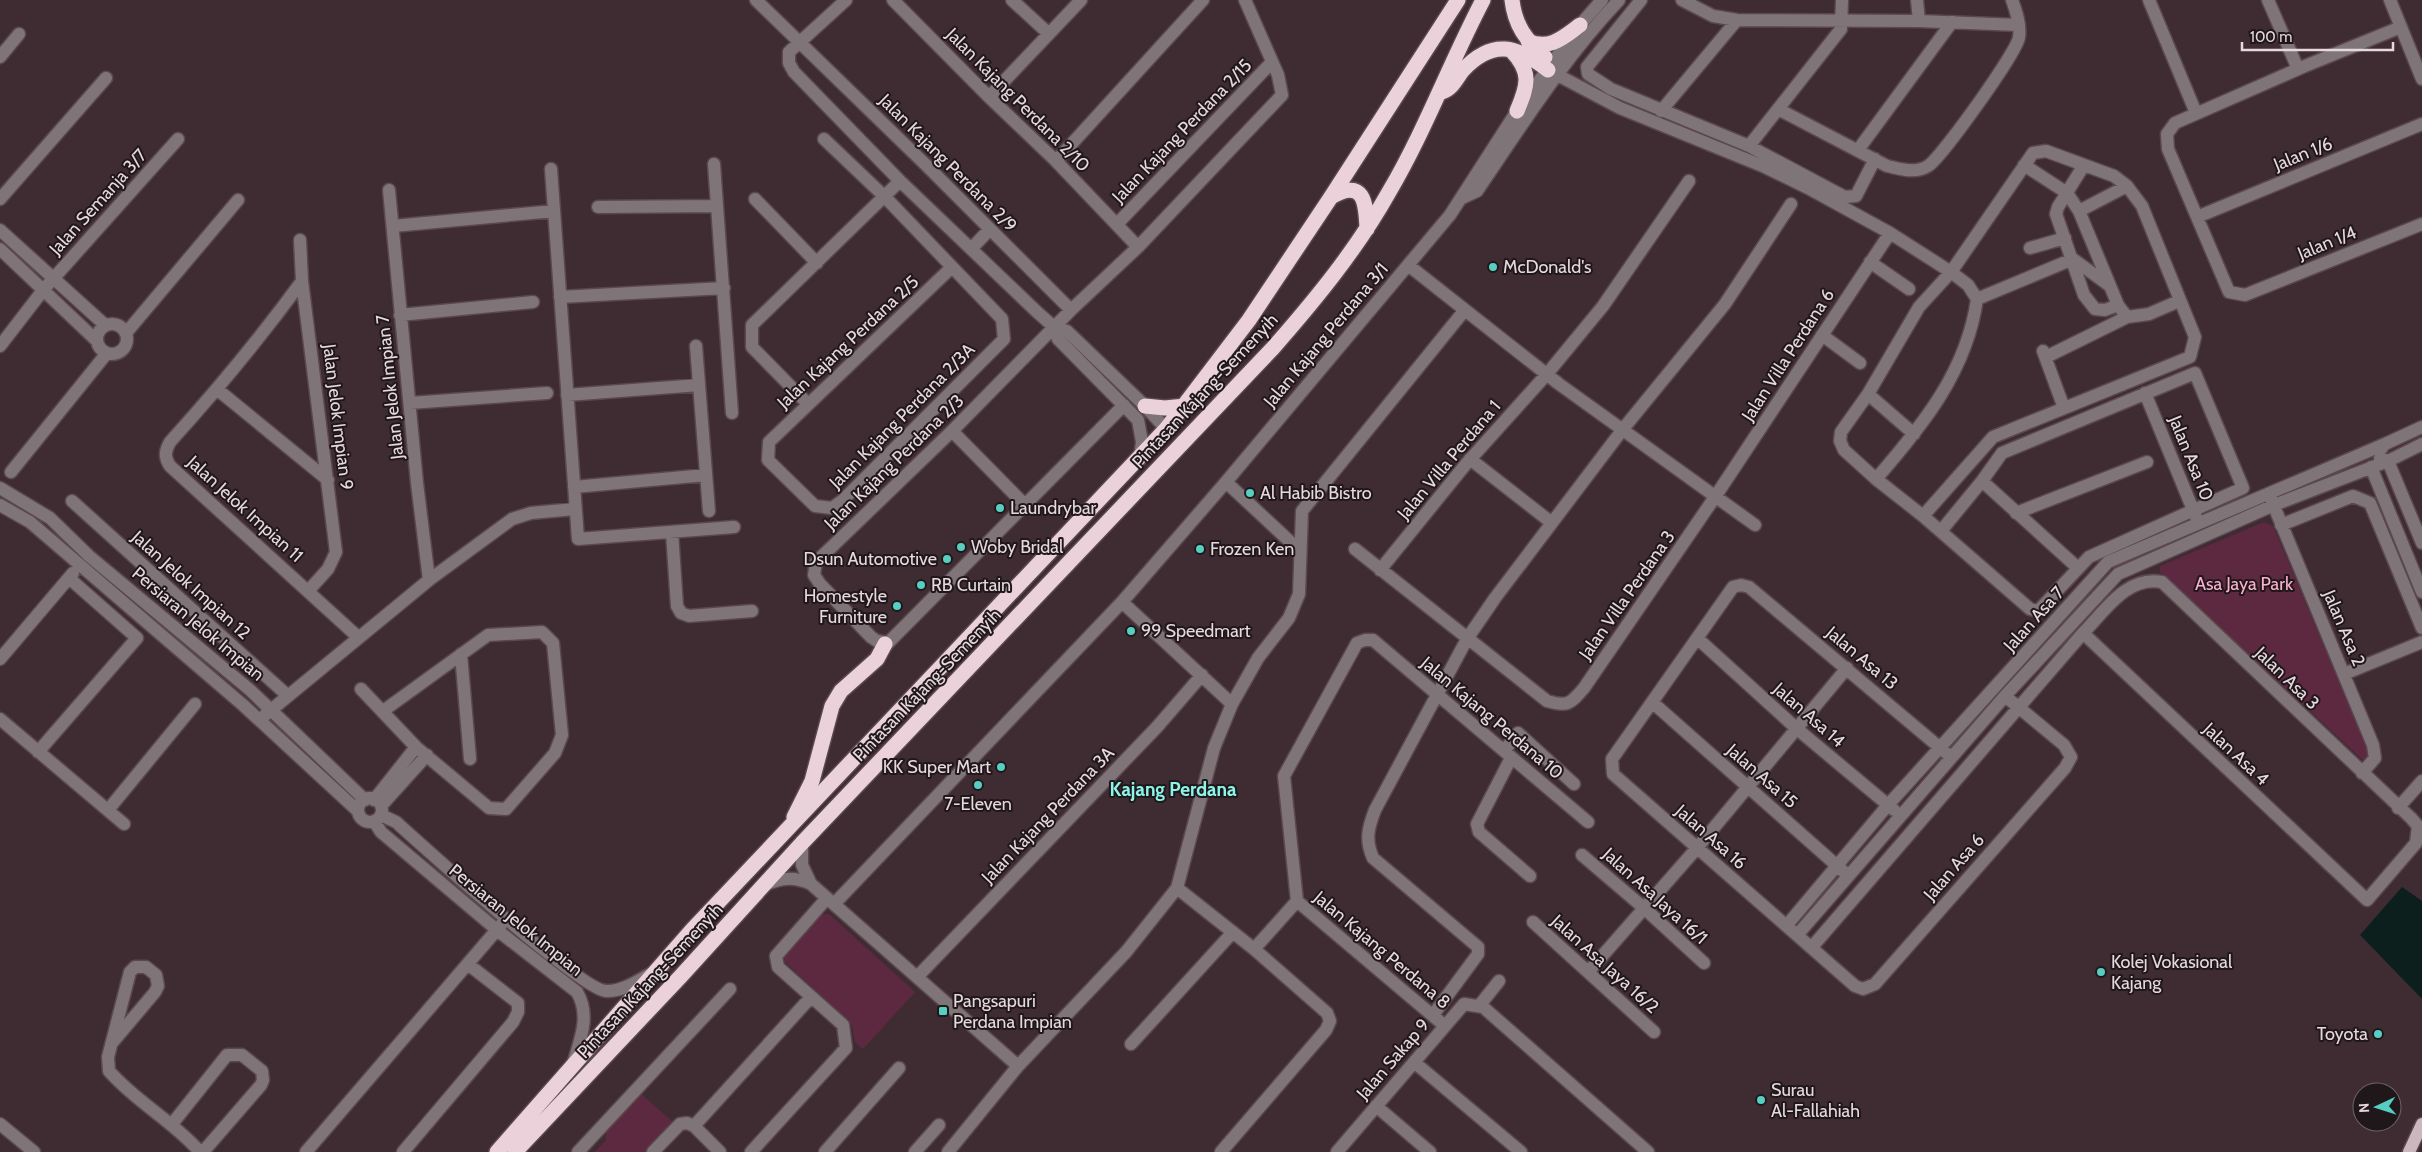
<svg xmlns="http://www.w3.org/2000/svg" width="2422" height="1152" viewBox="0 0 2422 1152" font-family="Cabin,sans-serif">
  <rect width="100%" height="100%" fill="#3f2c33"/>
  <path fill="#5d2940" d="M2264,522L2273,526L2369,753L2363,760L2160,572V566Z
    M829,914L915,992L863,1049L855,1042L852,1025L785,962L783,953L816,915Z
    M639,1092L674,1123L648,1152H595L606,1140V1131Z"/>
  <path fill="#0c1f1d" d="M2402,887L2422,901V999L2360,935Z"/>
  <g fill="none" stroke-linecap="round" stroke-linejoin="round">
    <g stroke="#5a484e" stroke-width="15">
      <path id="minor" d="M756,0L926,165L1071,310
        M846,0L789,52V63L794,72L900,181L1036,311L1055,328L1067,331L1145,406L1166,429
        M893,0L989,97L1056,161L1138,247
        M1012,0L1048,33
        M1641,0L1587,67L1588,74L1611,89L1749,146L1845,197L1856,196L1875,159
        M1682,0L1713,16L1737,20L1919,21L2018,25
        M1917,0L1919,21
        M2149,0L2196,113
        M2268,0L2298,69
        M2390,0L2422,79
        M2401,27L2305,66L2175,123L2167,134L2168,149L2229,292L2245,295L2422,224
        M0,57L19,34
        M1548,70L1620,108L1765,167L1808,188L1890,233L1951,272L1968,285L1977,299C1967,371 1923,425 1876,479L1923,516L1993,437L2190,357L2195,337L2142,206L2127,186L2114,176L2046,151L2033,153L1951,272L1919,307L1868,394L1841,432L1840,441L1844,450L1876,479
        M989,97L1081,0
        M1778,109L1887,166C1901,169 1915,174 1928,166C1941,158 2018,51 2019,37C2021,25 2016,11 2012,0
        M1661,111L1737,20
        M824,139L885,197L1002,319L1004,339L843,500L832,508L815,506L768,460L769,442L951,268
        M1749,146L1841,29L1842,0
        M1858,150L1952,22
        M1056,161L1203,0
        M714,164L732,413
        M2024,165L2067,193L2079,211L2118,305L2127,317L2149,314L2179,301
        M2084,165L2058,207L2056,214L2084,295L2095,309L2105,310L2118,305
        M551,169L578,539L734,527
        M389,190L417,483L429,580
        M1462,198L1477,191C1522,125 1564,58 1619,0
        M0,199L106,78
        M755,199L817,263
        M598,207L717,206
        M2079,211L2127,186
        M2197,217L2422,124
        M1117,224L1272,62
        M393,226L554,211
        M0,230L105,325
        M300,240L302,281L336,552L328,569L309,590
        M2030,248L2065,238
        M0,249L97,341
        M971,249L990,229
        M1870,262L1909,289
        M1408,265L1559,384L1755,525
        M302,281C261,337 217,390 170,442C165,451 164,457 170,466L358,637
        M560,297L724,288
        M1977,299L2073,259L2110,286
        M400,315L533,302
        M97 339a15 15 0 1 1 30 0a15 15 0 1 1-30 0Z
        M1055,328L1058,339L1138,420L1142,442L1140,458
        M126,333L238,200
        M1822,335L1860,363
        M0,346L44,289L178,139
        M696,346L709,511
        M2043,351L2064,408
        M2046,357L2127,317
        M218,390L328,480
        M2145,393L2196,517
        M1868,394L1914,434
        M567,395L699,385
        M410,403L547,393
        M807,403L752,347V325L900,181
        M1124,405L888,643L877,641L871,637L820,584L814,575L816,562L952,431L1071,310L1138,247L1282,95L1278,75L1245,0
        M952,431L1026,506
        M2380,450L2385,444L2422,427
        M2380,458L2388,461L2422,543
        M1470,459L1552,523
        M2371,467L2422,592
        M11,472L107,353
        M1982,481L2078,568
        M1226,482L1300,551
        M574,487L706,475
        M0,488L50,518L89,556L250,690L365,800
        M2271,499L2373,745L2375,758L2362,773
        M72,501L287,695
        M0,505L30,522L243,705L358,811
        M2016,513L2147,462
        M1923,516L2030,609L2038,611L2089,557L2243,488L2195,373L2002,453L1982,481L1941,531
        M2281,525L2353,496L2370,503L2422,628
        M672,532L677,606L681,613L689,616L752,611
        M1355,549L1547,701C1568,707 1570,704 1584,688L1715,497L1890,233
        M1380,570L1466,464L1547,374L1603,306L1689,181
        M1122,602L1232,704
        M1697,638L1796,728L1894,810
        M461,654L470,759
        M0,659L73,573
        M2344,674L2422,642
        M361,689L416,747L489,808L506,809L555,753L562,735L553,643L542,632L488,635L383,711
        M1652,702L1843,871
        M265,715L429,580L512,519L531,513L575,509
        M0,719L124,824
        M1504,751L1518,733L1574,784
        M38,752L137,638L69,578
        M1951,757L1749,587L1741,585L1733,587L1612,759L1613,774L1855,986L1863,989L1875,984L2065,768L2071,757L2064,745L2005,696
        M1511,758L1477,824L1479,832L1530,876
        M358 810a12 12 0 1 1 24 0a12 12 0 1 1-24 0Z
        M374,800L416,747
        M381,806L427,755
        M2398,808L2422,781
        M108,810L195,704
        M381,815L396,822C425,848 581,990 606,991C622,992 639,980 652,973
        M374,821L381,832L497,930L577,992C591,1016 580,1040 573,1064
        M802,843V865L811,884
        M1582,855L1644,908L1704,963
        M764,885C782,878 793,876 811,884L1018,1066
        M1177,888L1254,949L1327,1013L1330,1021L1326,1030L1221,1152
        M834,904L1122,602L1226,482L1450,215L1517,111L1580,25L1602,0
        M1533,922L1654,1032
        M1787,925L1888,805L2108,562L2385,444
        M1798,934L2005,696L2118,574L2274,505L2388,461L2422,444
        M1812,947L2083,633C2105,611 2127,575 2162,582L2411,818L2418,826L2416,843L2367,900L2083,633
        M1254,949L1297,901
        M1589,971L1697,848L1847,668
        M918,976L1157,727L1202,675
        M1479,1006L1499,981
        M1433,1015L1478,954V947L1373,858C1365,840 1368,828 1375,810L1467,639L1495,598L1623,429L1725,304L1791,204
        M1445,1026L1297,901L1284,776L1357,643L1365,640H1373L1588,822
        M112,1043L155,992L158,986L156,975L146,967H135L130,972L108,1057L109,1071C136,1102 173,1121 200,1152
        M1131,1044L1233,932
        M1414,1062L1521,1152
        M1376,1106L1430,1152
        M0,1124L34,1152
        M172,1124L227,1055H242L262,1071L263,1080L261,1085L203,1152
        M694,1126L720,1152
        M306,1152L501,925
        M403,1152L513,1022L518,1012V1003L469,965
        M578,1152L730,989
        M653,1152L680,1124L687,1123L694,1126L811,997
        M751,1152L846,1048L843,1025L778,967L776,956L827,898
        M825,1152L899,1068
        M915,1152L939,1125
        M948,1152L1018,1066L1126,952L1177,888L1214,748L1232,704L1258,658L1289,618L1299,594L1302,511L1464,311
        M1337,1152L1464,1004L1483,1007L1648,1152"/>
    </g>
    <g stroke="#5a484e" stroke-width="15">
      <path id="major" d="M2409,1152L2422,1124"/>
    </g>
    <g stroke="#5a484e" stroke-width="18">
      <path id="highway" d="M1512,0C1515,26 1526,40 1545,57
        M1528,41C1549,51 1564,37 1580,25
        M1511,50C1532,72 1528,85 1517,111
        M1442,92C1453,88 1456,79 1463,70C1493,38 1517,46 1548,70
        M1331,197C1364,178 1366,202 1367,229
        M1145,406L1165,408L1185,406
        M794,817L812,781L832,706L841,691L877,659L885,644
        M497,1152L692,930L1166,429L1249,320L1331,197L1458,0
        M515,1152L681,976L802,843L1273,348C1316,299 1357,249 1389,192C1425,131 1450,63 1483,0"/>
    </g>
    <use href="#minor" stroke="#7f7579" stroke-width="12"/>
    <use href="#major" stroke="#ccb7be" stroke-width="12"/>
    <use href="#highway" stroke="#ebd1da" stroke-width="15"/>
  </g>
  <g fill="#57cec2" stroke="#20171a" stroke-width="2">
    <circle cx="1493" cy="267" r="5"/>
    <circle cx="1250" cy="493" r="5"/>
    <circle cx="1000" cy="508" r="5"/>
    <circle cx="961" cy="547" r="5"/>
    <circle cx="1200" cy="549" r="5"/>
    <circle cx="947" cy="559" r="5"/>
    <circle cx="921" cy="585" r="5"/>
    <circle cx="897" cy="606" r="5"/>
    <circle cx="1131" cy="631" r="5"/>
    <circle cx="1001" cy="767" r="5"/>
    <circle cx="978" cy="785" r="5"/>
    <circle cx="2101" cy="972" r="5"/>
    <rect x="938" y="1006" width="10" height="10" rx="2.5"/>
    <circle cx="2378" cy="1034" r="5"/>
    <circle cx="1761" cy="1100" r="5"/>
  </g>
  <g text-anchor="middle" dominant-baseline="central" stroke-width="4" stroke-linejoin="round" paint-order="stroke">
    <g font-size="18" fill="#e6d9dd" stroke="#20171a">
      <text transform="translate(1018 100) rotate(45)">Jalan Kajang Perdana 2/10</text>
      <text transform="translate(1182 131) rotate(-46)">Jalan Kajang Perdana 2/15</text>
      <text transform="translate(2303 154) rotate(-22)">Jalan 1/6</text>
      <text transform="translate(948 163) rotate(45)">Jalan Kajang Perdana 2/9</text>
      <text transform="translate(98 202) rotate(-48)">Jalan Semanja 3/7</text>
      <text transform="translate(2327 243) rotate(-22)">Jalan 1/4</text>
      <text transform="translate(1326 335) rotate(-50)">Jalan Kajang Perdana 3/1</text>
      <text transform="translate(848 342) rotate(-43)">Jalan Kajang Perdana 2/5</text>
      <text transform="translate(1788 355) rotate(-57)">Jalan Villa Perdana 6</text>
      <text transform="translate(390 387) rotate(-96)">Jalan Jelok Impian 7</text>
      <text transform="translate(1205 391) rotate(-47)">Pintasan Kajang-Semenyih</text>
      <text transform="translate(902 416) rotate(-45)">Jalan Kajang Perdana 2/3A</text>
      <text transform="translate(338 417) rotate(83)">Jalan Jelok Impian 9</text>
      <text transform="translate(2191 458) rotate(68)">Jalan Asa 10</text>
      <text transform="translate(1449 460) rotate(-50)">Jalan Villa Perdana 1</text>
      <text transform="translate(894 462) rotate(-44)">Jalan Kajang Perdana 2/3</text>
      <text transform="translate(245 509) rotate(42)">Jalan Jelok Impian 11</text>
      <text transform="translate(191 585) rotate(42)">Jalan Jelok Impian 12</text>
      <text transform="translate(1627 595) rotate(-55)">Jalan Villa Perdana 3</text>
      <text transform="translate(2034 619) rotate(-48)">Jalan Asa 7</text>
      <text transform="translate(198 624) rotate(40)">Persiaran Jelok Impian</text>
      <text transform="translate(2344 628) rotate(67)">Jalan Asa 2</text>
      <text transform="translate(1862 658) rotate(40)">Jalan Asa 13</text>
      <text transform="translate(2287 678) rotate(44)">Jalan Asa 3</text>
      <text transform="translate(927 685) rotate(-46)">Pintasan Kajang-Semenyih</text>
      <text transform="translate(1809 715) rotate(41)">Jalan Asa 14</text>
      <text transform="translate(1492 718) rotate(40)">Jalan Kajang Perdana 10</text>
      <text transform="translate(2236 754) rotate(43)">Jalan Asa 4</text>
      <text transform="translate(1762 776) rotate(41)">Jalan Asa 15</text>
      <text transform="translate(1048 815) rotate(-46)">Jalan Kajang Perdana 3A</text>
      <text transform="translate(1711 837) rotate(41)">Jalan Asa 16</text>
      <text transform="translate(1954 867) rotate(-49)">Jalan Asa 6</text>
      <text transform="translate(1655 896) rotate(42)">Jalan Asa Jaya 16/1</text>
      <text transform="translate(516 920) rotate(39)">Persiaran Jelok Impian</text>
      <text transform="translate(1382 950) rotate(40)">Jalan Kajang Perdana 8</text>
      <text transform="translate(1605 964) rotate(42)">Jalan Asa Jaya 16/2</text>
      <text transform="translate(650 981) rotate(-47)">Pintasan Kajang-Semenyih</text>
      <text transform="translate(1393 1059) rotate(-49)">Jalan Sakap 9</text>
    </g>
    <g font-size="18" fill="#e6d9dd" stroke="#20171a" text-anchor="start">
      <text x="1503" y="267">McDonald's</text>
      <text x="1260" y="493">Al Habib Bistro</text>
      <text x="1010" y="508">Laundrybar</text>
      <text x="971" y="547">Woby Bridal</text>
      <text x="1210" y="549">Frozen Ken</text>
      <text x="937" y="559" text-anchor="end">Dsun Automotive</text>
      <text x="931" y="585">RB Curtain</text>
      <text x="887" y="596" text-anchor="end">Homestyle<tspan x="887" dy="21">Furniture</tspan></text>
      <text x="1141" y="631">99 Speedmart</text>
      <text x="991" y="767" text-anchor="end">KK Super Mart</text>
      <text x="978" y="804" text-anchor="middle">7-Eleven</text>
      <text x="2111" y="962">Kolej Vokasional<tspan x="2111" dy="21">Kajang</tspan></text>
      <text x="953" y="1001">Pangsapuri<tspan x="953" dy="21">Perdana Impian</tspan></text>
      <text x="2368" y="1034" text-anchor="end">Toyota</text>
      <text x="1771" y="1090">Surau<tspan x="1771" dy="21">Al-Fallahiah</tspan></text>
    </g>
    <g font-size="18" fill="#fcb0ce" stroke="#20171a">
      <text x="2244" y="584">Asa Jaya Park</text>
    </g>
    <g font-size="19" font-weight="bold" fill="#8cf5e9" stroke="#20171a">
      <text x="1173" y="789">Kajang Perdana</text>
    </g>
  </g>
  <g transform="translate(2377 1107) rotate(266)"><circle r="24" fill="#20171a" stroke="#6f6568"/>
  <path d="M0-4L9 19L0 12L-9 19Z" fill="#57cec2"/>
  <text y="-8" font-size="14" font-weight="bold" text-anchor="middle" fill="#e6d9dd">N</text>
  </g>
  <path d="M2242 42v8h151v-8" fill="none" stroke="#e6d9dd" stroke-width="2.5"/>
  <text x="2250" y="42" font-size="15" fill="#e6d9dd" stroke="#20171a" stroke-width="4" paint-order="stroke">100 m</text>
</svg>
